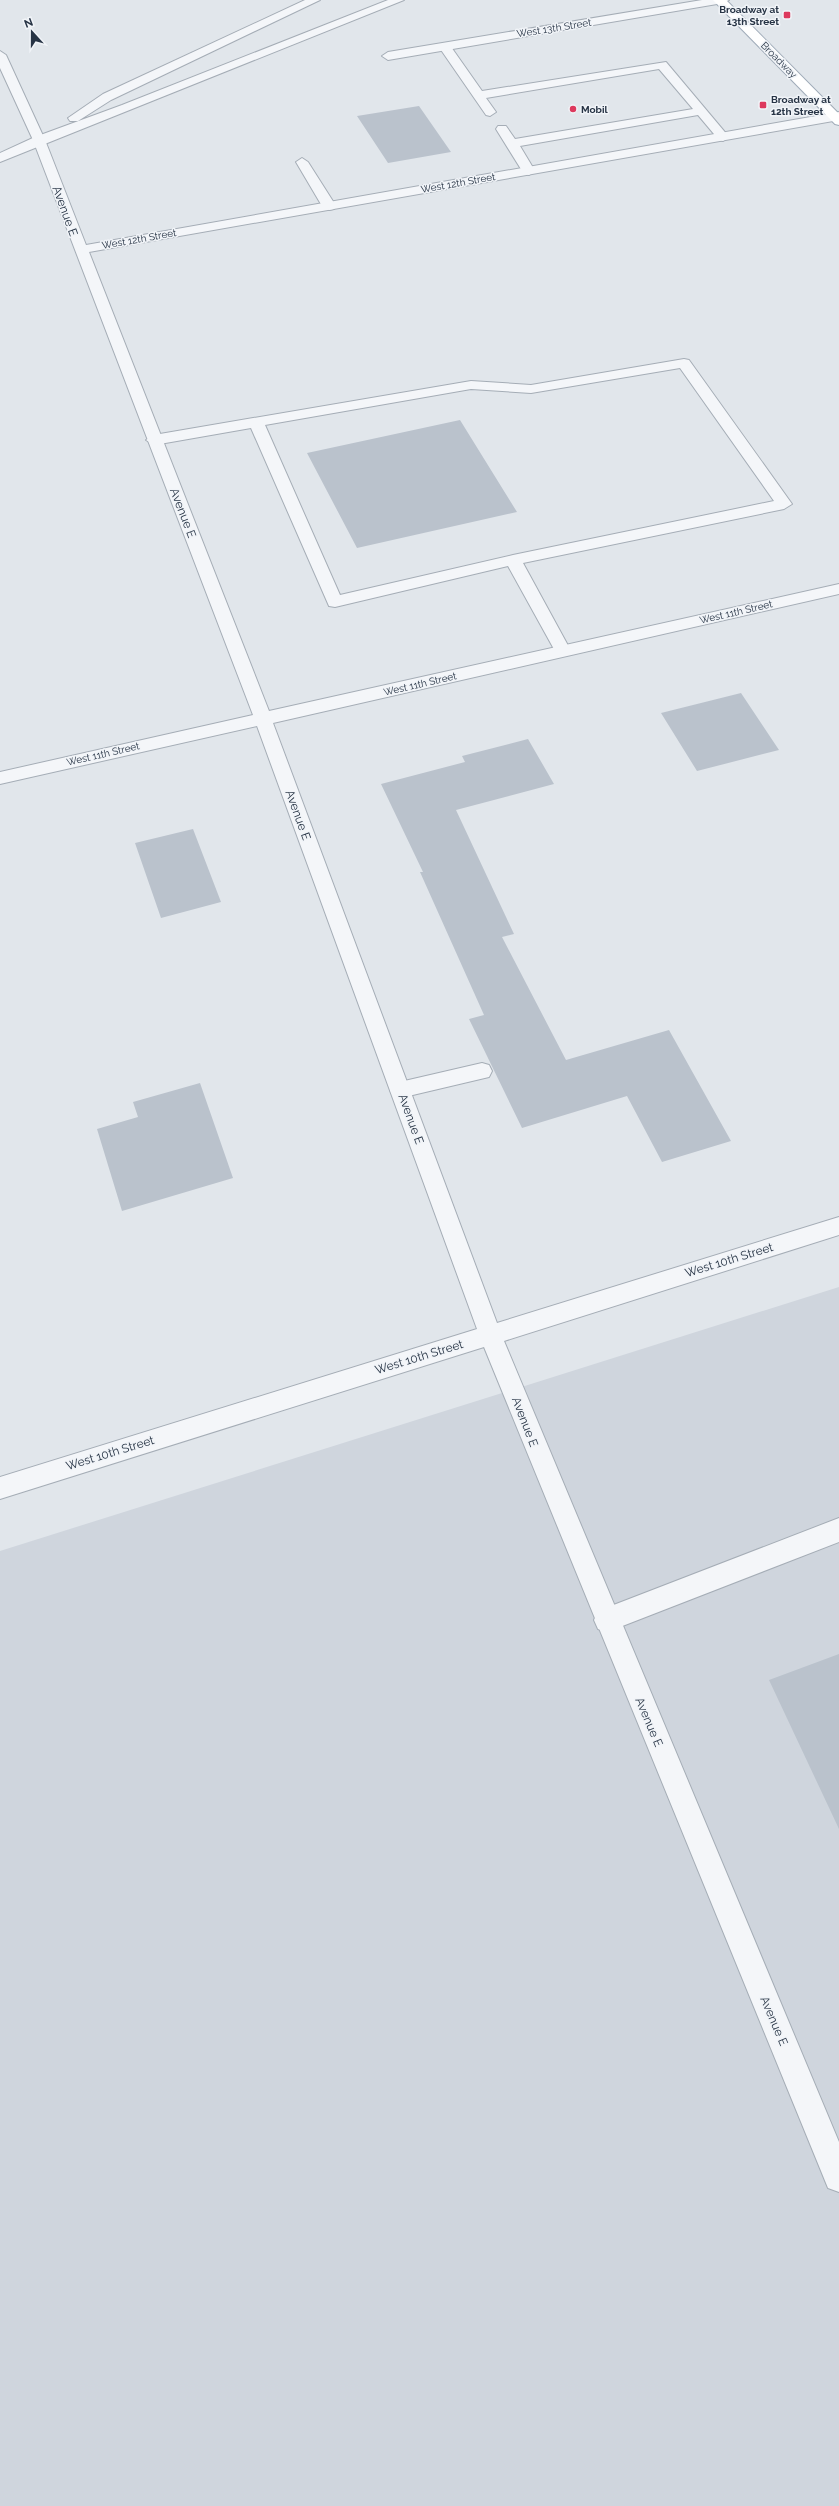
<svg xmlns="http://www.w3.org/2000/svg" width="839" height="2506" viewBox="0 0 839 2506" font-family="Raleway,sans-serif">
  <rect width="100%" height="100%" fill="#e1e6eb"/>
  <path fill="#cfd5dd" d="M839,1287V2506H0V1551Z"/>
  <path fill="#bac2cc" d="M419,106L451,152L388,163L357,116Z
    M460,420L517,512L357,548L307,453Z
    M741,693L779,750L697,771L661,713Z
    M528,739L554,784L456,810L514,934L502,937L566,1060L669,1030L731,1141L662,1162L627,1096L522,1128L469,1019L484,1015L420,872H423L381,784L465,762L462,756Z
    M193,829L221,902L161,918L135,843Z
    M200,1083L233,1178L122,1211L97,1129L138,1117L133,1102Z
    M839,1654V1829L769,1680Z"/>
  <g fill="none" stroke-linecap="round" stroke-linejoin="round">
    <g stroke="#a5adb6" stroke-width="2">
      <path id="service" d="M445,43L449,44L482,91L666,62L729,137L723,141L719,140L698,115L520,146L535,171L529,175L524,174L496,129L498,126H506L515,139L693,109L659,69L486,98L496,112L490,116L486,115L439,47Z
        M302,158L308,162L336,206L334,209L329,210L322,206L296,162Z
        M684,359L689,360L792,504L784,509L523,563L571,651L569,655H557L555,651L508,566L335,607L329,606L251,428L154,445L146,440L154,435L471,381L531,385ZM680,368L774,501L513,555L340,595L265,425L471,389L531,393Z
        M482,1063L489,1065L492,1071L489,1077L400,1098L393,1096L390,1090L393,1084L400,1082Z
        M839,1518V1542L607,1632L598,1629L594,1620L598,1611Z"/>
    </g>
    <g stroke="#a5adb6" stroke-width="2">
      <path id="minor" d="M702,0H729L723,3L388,60L382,56L388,52Z
        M0,51L6,55L45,140L86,245L839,112V120L89,252L269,711L839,584V594L273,723L497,1323L839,1217V1235L504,1341L839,2142V2192L828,2188L484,1347L0,1499V1477L477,1329L257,726L0,784V772L253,715L33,140L0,68Z"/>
    </g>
    <g stroke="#a5adb6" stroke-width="2">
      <path id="tertiary" d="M305,0H320L111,100L78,121H70L68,118L103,94Z
        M388,0H404L0,162V153L35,137L122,105Z"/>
    </g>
    <g stroke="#9fabb8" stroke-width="2">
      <path id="primary" d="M713,0H726L839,114V125L835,124Z"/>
    </g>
    <use href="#service" fill="#f4f6f9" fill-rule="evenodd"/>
    <use href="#minor" fill="#f4f6f9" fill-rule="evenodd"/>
    <use href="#tertiary" fill="#f4f6f9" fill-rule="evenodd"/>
    <use href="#primary" fill="#fff" fill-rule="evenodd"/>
  </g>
  <g fill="#dd395d" stroke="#f1f4f8" stroke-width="1.5">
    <rect x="783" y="11" width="8" height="8" rx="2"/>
    <rect x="759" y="101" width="8" height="8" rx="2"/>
    <circle cx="573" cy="109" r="4"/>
  </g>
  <g text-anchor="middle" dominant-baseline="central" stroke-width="3" stroke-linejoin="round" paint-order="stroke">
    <g font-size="10" font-weight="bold" fill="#273445" stroke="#f1f4f8" text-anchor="start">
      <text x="779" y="9" text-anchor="end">Broadway at<tspan x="779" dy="12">13th Street</tspan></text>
      <text x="771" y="99">Broadway at<tspan x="771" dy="12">12th Street</tspan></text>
      <text x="581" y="109">Mobil</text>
    </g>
    <g font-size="10" fill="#273445" stroke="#f1f4f8">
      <text transform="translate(554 28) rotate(-9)">West 13th Street</text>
      <text transform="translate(779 60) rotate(45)">Broadway</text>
      <text transform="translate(458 183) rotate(-10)">West 12th Street</text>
      <text transform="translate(139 239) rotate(-10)">West 12th Street</text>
      <text transform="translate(736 612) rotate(-13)">West 11th Street</text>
      <text transform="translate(420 684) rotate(-13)">West 11th Street</text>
      <text transform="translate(103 754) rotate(-13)">West 11th Street</text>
    </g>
    <g font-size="12" fill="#273445" stroke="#f1f4f8">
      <text transform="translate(65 211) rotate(70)">Avenue E</text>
      <text transform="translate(183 513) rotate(69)">Avenue E</text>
      <text transform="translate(298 815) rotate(70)">Avenue E</text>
      <text transform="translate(411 1119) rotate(70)">Avenue E</text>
      <text transform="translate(729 1260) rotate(-17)">West 10th Street</text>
      <text transform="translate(419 1357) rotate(-17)">West 10th Street</text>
      <text transform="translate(525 1422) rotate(69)">Avenue E</text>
      <text transform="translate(110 1453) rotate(-17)">West 10th Street</text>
      <text transform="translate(649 1722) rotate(67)">Avenue E</text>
      <text transform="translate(774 2021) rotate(67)">Avenue E</text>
    </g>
  </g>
  <g transform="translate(32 32) rotate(339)" stroke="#f1f4f8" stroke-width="3" paint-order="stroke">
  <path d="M0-3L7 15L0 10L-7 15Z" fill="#273445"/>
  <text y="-6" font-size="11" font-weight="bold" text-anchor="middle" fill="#273445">N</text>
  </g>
</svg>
